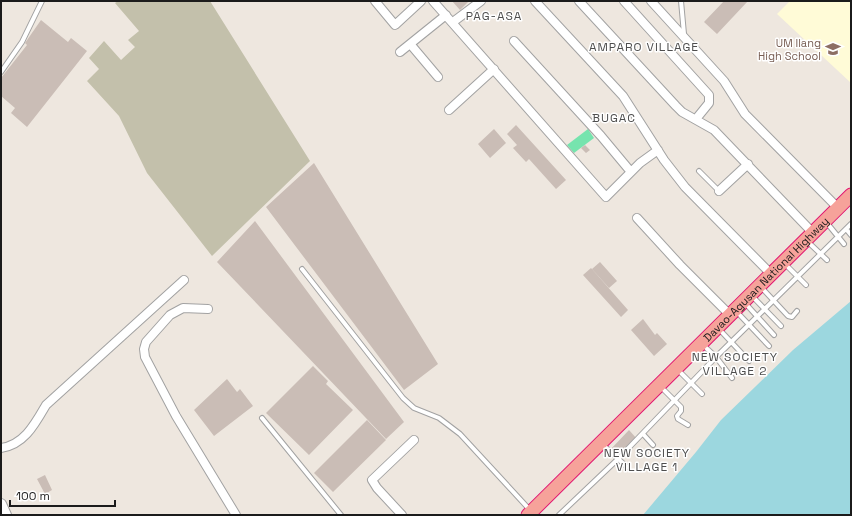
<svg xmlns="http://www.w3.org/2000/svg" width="852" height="516" viewBox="0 0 852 516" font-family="'Space Grotesk',sans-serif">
  <rect width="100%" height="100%" fill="#eee7df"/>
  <path fill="#fffbd7" d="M790,1H851V83L777,14Z"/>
  <path fill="#c3c0ab" d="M118,1H210L310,161L212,256L147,173L119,116L87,81L99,69L89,58L104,41L121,60L135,47L128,40L139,31L115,3Z"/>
  <path fill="#76e4ae" d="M588,129L594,138L574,153L567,145Z"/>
  <path fill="#9cd7df" d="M851,301V515H643L696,452L721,420L793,350Z"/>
  <path fill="#cabdb6" d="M452,1H469L460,10Z
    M724,1H748L717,34L704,22Z
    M41,20L68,42L71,38L87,51L27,127L11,113L15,108L1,96V78L27,45L25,43Z
    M516,125L566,180L556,189L529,159L526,162L513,148L517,145L507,134Z
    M494,129L506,143L490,158L478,144Z
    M585,145L590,150L586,153L581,148Z
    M314,163L438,364L404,390L266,207Z
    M255,221L404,422L386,439L217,262Z
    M600,262L617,281L609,288L592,269Z
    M591,268L628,310L621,317L583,275Z
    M643,319L655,335L657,333L667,344L654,356L631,330Z
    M313,366L328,381L326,384L353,410L309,455L266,413Z
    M227,379L237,392L240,389L253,406L214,436L194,410Z
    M367,420L386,440L333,492L314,473Z
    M629,430L637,439L618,458L610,450Z
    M45,475L52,490L45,494L37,479Z"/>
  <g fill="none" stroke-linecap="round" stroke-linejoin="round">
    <g stroke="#a2a2a2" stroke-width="6">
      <path id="service" d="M681,1L684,34
        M1,72L22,42L42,1
        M699,171L719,191
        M827,223L844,244
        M846,229L851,235
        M807,241L827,260
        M785,264L806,285
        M302,269L403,398L414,408L439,418L460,434L530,510
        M761,287L788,316L792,317L797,311
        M752,296L781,326
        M745,303L774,335
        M736,311L769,346
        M719,329L749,361
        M703,345L716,357L732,378
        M678,370L702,394
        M660,386L681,407V411L677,416L678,419L688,425
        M262,418L341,515
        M643,434L653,445
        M602,444L627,467
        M559,515L618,459L716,357L851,224"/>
    </g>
    <g stroke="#a2a2a2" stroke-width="10">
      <path id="minor" d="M375,1L395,25L421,1
        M433,1L606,197L640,163L658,150
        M535,1L623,96L664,160L685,187L771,274
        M579,1L676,106L682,112L714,130L813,233
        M624,1L709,95V103L696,119
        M651,1L724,81L745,114L838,208
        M453,22L481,1
        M514,41L601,136L631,172
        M411,45L438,77
        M400,52L446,15
        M449,110L494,69
        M719,191L748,164
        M637,218L680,265L730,315
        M208,309L183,308L170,315L146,342L144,349L145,357L176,416L236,515
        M1,448C24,445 35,424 46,405L184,280
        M402,515L377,488L372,480L414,440"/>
    </g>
    <g stroke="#a2a2a2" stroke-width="12">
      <path id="tertiary" d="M1,504L6,515"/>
    </g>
    <g stroke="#e11772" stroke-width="15">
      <g id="trunk">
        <path id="s1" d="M528,515L851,195"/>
      </g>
    </g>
    <use href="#service" stroke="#fff" stroke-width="4"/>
    <use href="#minor" stroke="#fff" stroke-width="8"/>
    <use href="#tertiary" stroke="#fff" stroke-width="10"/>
    <use href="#trunk" stroke="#f6a29a" stroke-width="13"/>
  </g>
  <defs>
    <g id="school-bare" transform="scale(1.2)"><path d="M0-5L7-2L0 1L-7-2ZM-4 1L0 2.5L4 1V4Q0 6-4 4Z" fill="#8d6e63" stroke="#fff" stroke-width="2.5" paint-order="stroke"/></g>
  </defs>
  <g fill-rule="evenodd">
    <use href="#school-bare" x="833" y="49"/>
  </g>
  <g text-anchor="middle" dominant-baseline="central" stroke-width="3" stroke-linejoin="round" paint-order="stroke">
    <g font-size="11" fill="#785e54" stroke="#fff" text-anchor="end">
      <text x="821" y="43">UM Ilang<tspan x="821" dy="13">High School</tspan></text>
    </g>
    <g font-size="11" fill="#1b1b1b" stroke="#fff">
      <text stroke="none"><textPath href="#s1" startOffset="335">Davao-Agusan National Highway</textPath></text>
    </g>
    <g font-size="12" letter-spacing="1" fill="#4e4e4e" stroke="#fff">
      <text x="494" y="16">PAG-ASA</text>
      <text x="644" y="47">AMPARO VILLAGE</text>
      <text x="614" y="118">BUGAC</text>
      <text x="735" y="357">NEW SOCIETY<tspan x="735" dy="14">VILLAGE 2</tspan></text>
      <text x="647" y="453">NEW SOCIETY<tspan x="647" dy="14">VILLAGE 1</tspan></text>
    </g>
  </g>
  <rect width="852" height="516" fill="none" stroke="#1b1b1b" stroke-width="4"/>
  <path d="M10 500v6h105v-6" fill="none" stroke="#1b1b1b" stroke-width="2"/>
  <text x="16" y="500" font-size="12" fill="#1b1b1b" stroke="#ffffff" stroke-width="3" paint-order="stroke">100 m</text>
</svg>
